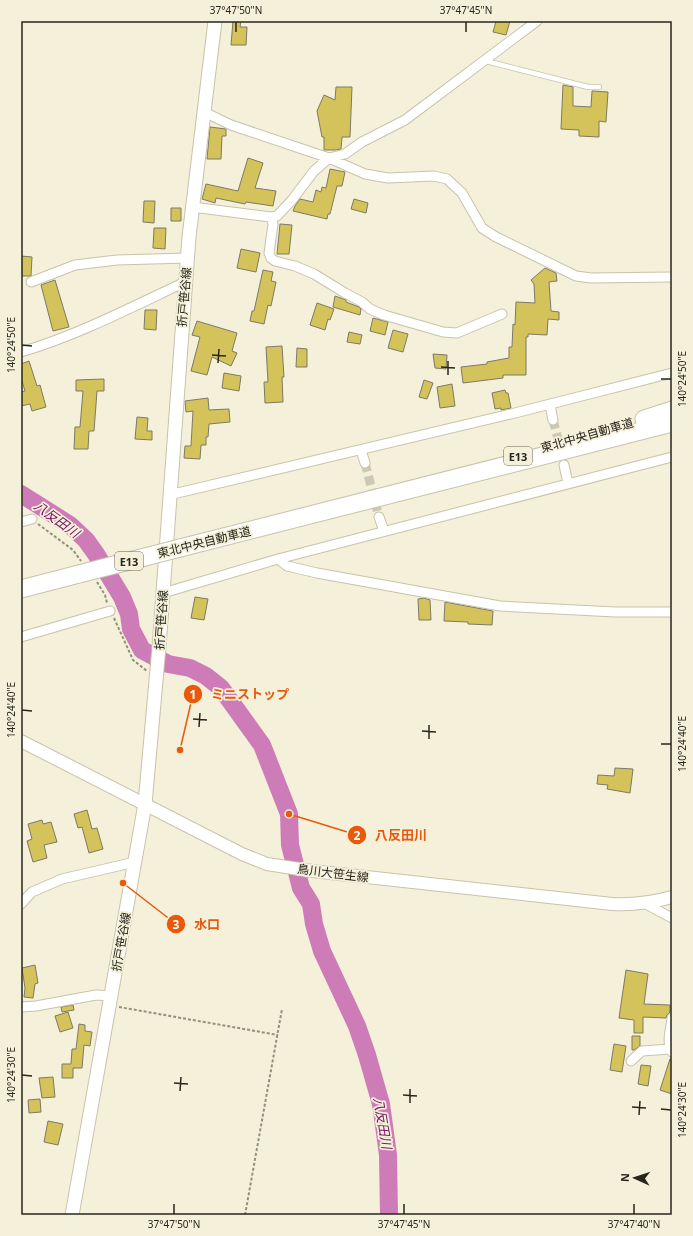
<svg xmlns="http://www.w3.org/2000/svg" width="693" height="1236" viewBox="0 0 693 1236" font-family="'Noto Sans','Noto Sans JP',sans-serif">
  <rect width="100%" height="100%" fill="#f4f0d9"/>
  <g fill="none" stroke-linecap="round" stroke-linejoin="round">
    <path stroke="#ce7cb8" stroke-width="18" d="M21,494L70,525L86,540L96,554L122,597L129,614L131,629L142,650L168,664L190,668L206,676L221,688L262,745L289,814L290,845L301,888L311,904L314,924L322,951L357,1026L367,1055L381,1104L388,1155L389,1215"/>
  </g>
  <path fill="#d4c35b" stroke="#7d7a65" d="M233,21H241L240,27H247L246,45H231Z
    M496,21H510L506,35L493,32Z
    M563,85L573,87V106L591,107L592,91L608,92L606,122L599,121V137L579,136V130L561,129Z
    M336,87H352L350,137H342L341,149L335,150H324V137H322L317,111L324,95L335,100Z
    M210,127L226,129V136H222L221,159H207Z
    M248,158L263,163L255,188L276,191L273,206L246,202L245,204L216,198L215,203L202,199L206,184L238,191Z
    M330,169L345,172L342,186H337L330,214H328L327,219L293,211L295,206L300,199L313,202L316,190L321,192L322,187L326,188Z
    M354,199L368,203L366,213L351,209Z
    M144,201H155L154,223L143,222Z
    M171,208H181V221H171Z
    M280,224L292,225L289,254H277Z
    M154,228H166L165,249L153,248Z
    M241,249L260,253L256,272L237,268Z
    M21,256L32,257L31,276H21Z
    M545,268L556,273L557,281L549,282L551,311L559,312V320L548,319L547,335L528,334V337H526V375H503V378L463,383L461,367L487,364V362L509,358V347H512L513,324L515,325L516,302L535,303L534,284L531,280Z
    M263,270L273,272L271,281L276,282L271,306L268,305L264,324L250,321L252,311H254Z
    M55,280L69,327L53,331L41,285Z
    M335,296L346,300V302L359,307L361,309L360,315L333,307Z
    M317,303L334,309L330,320L328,319L325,330L310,325Z
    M145,310H157L156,330L144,329Z
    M373,318L388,322L385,335L370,331Z
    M197,321L237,333L232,351L237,353L231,366L212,357L207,375L191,371L200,337L192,335Z
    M393,330L408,334L403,352L388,348Z
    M349,332L362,335L360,344L347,342Z
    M282,346L284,377H282L283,402L265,403L264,382H268L266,347Z
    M297,348L307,349V367H296Z
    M433,354L447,355L446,369L435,368Z
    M29,361L37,386L40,385L46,407L32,411L30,404L21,406V392L25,391L21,378V364Z
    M224,373L241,376L239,391L222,388Z
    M104,379V391H97L94,431H89L88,449H74L75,427H80L83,391H76V380Z
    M424,380L433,383L427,399L419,397Z
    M452,384L455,406L440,408L437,387Z
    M505,390L506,393H508L511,408L501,410V408L495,409L492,393Z
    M208,398L209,410L229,409L230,422L209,424L208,437H206V445H201L200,459L184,458L185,446H191L193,411L186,412L185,401Z
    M137,417L148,418L147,431H152V440L135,439Z
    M195,597L208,599L204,620L191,618Z
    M424,598L430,600L431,620H419L418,599Z
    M445,602L493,611L492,625L468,624V622L444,621Z
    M615,768L633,769L630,793L607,789L608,785L597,784L598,775L614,776Z
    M87,810L92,829L97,828L103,849L89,853L82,827L78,828L74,814Z
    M42,820L43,824L51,822L57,842L44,845L47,858L33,862L27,841L32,839L28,824Z
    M35,965L38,983L35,984L33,998L24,997L25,988L22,968Z
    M626,970L648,974L644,1004L670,1005V1012L667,1015L666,1018L643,1017V1033H634V1020L619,1018Z
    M73,1005L74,1010L62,1012L61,1007Z
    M68,1012L73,1028L60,1032L55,1016Z
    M79,1024L85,1025V1031L92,1032L90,1046L84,1045L82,1068H73V1078H62V1064H71L72,1049H76Z
    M632,1036H640V1046L634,1050H632Z
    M614,1044L626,1046L622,1072L610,1070Z
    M670,1059H672V1094L660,1090Z
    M641,1065L651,1066L648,1086L638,1084Z
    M53,1077L55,1097L42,1098L39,1078Z
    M40,1099L41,1112L29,1113L28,1100Z
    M48,1121L63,1124L58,1145L44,1142Z"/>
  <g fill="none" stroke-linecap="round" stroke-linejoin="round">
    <path stroke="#cbc8b3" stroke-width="9" stroke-dasharray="9 4.5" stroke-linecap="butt" d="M553,420L562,454
      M365,463L379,517"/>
    <g stroke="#c7c3ac" stroke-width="6">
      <path id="service" d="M486,61L588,87H599"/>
    </g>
    <g stroke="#c7c3ac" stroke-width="11">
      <path id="minor" d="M204,112L231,125L329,158L365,174L388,178L434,176L447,179L462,193L482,228L496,237L576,276L591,278L672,277
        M192,207L271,217L277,216L292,200L314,171L329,158L345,154L362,142L405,120L537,21
        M271,217L273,224L269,253L271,258L275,261L295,266L314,274L345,293L362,302L370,309L384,315L443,332L457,333L502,314
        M31,282L75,265L117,260L187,258
        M21,352C78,335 132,307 185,282
        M550,405L553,420
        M361,450L365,463
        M564,465L568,483
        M169,495L515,413L672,373
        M379,517L384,531
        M21,522L32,519
        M278,559L287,566L317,573L500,606L615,612H672
        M163,593L278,559L672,457
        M21,637L110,611
        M644,903L672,918
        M21,904L32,892L62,879L135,862
        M21,1007L36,1006L96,995L112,996
        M672,1018C671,1028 666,1043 672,1052
        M631,1061L642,1051L670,1049"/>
    </g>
    <g stroke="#c7c3ac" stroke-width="14">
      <path id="tertiary" d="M21,741L242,854L267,864L312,871L612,904C634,905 651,903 672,897"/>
    </g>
    <g stroke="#c7c3ac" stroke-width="15">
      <path id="secondary" d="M72,1215L145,804L159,647L189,237L215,21"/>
    </g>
    <g stroke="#c7c3ac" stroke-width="19">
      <path id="motorway" d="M644,419L672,410
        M180,548L672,423
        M21,589L79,574"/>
    </g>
    <path stroke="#92907f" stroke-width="2" stroke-dasharray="3 2" stroke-linecap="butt" d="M38,524L73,550L81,561
      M97,582L105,595L107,603
      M114,618L133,660L147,671
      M119,1007L278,1035
      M245,1215L282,1009"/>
    <use href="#service" stroke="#fff" stroke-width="4.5"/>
    <use href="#minor" stroke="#fff" stroke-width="9"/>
    <use href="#tertiary" stroke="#fff" stroke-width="12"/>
    <use href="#secondary" stroke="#fff" stroke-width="13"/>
    <use href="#motorway" stroke="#fff" stroke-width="17"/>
    <g stroke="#c7c3ac" stroke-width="19" stroke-linecap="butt">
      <path id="motorway-bridge" d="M79,574L180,548"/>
    </g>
    <use href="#motorway-bridge" stroke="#fff" stroke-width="17"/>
  </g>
  <path fill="none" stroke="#27261d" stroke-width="1.5" d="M236,32V22M466,32V22M22,345L32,346M212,355L226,356M218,363L219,349M441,367L455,368M448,375V361M661,379H671M22,710L32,711M193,719L207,720M199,727L200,713M422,731L436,732M429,739V725M661,744H671M22,1075L32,1076M174,1083L188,1084M180,1091L181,1077M403,1095L417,1096M410,1103V1089M632,1107L646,1108M661,1109L671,1110M639,1115L640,1101M174,1214V1204M404,1214V1204M634,1214V1204"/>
  <g text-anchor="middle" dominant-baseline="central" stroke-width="3.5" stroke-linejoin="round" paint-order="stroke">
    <g fill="#f4f0d9" stroke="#646355" stroke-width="1">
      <rect x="504" y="447" width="28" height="18" rx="3"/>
      <rect x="115" y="552" width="28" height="18" rx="3"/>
    </g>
    <g font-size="11" font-weight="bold" fill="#27261d">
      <text x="518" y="456">E13</text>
      <text x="129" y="561">E13</text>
    </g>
    <g font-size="12" fill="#27261d" stroke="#f4f0d9">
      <text transform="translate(184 297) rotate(-85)">折戸笹谷線</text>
      <text transform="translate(587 435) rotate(-16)">東北中央自動車道</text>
      <text transform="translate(204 542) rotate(-14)">東北中央自動車道</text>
      <text transform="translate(161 620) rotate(-86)">折戸笹谷線</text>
      <text transform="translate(333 873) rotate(7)">鳥川大笹生線</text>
      <text transform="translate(121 942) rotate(-80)">折戸笹谷線</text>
    </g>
    <g font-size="13" font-style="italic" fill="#741061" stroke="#f4f0d9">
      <text transform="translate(57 519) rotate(36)">八反田川</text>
      <text transform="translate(383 1123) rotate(80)">八反田川</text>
    </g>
  </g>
  <path fill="none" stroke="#e8590c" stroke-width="1.5" d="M180 750L193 694M289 814L357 835M123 883L176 924"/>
  <g fill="#e8590c" stroke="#f4f0d9" stroke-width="1.5">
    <circle cx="180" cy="750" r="4"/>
    <circle cx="289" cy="814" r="4"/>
    <circle cx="123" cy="883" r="4"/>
    <circle cx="193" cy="694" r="10"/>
    <circle cx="357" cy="835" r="10"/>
    <circle cx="176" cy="924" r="10"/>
  </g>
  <g font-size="12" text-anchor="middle" font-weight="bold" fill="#fff">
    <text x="193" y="699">1</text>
    <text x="357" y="840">2</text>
    <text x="176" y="929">3</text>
  </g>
  <g font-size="13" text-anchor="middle" font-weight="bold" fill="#e8590c" stroke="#f4f0d9" stroke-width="3.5" stroke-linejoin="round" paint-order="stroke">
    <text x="250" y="699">ミニストップ</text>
    <text x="401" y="840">八反田川</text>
    <text x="207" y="929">水口</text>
  </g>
  <rect width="693" height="1236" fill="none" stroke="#f4f0d9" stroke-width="44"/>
  <g transform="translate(635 1178) rotate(273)" stroke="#f4f0d9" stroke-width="3" paint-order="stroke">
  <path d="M0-3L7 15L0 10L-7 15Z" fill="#27261d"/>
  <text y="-6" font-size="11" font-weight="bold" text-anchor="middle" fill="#27261d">N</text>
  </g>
  <rect x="22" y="22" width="649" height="1192" fill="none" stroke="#27261d" stroke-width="1.5"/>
  <g font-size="10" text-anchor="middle" fill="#27261d">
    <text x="236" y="14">37°47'50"N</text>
    <text x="466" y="14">37°47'45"N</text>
    <text transform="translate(11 345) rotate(-90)" y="4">140°24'50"E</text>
    <text transform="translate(682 379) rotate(-90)" y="4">140°24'50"E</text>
    <text transform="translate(11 710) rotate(-90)" y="4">140°24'40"E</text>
    <text transform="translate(682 744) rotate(-90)" y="4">140°24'40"E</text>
    <text transform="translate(11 1075) rotate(-90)" y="4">140°24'30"E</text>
    <text transform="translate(682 1110) rotate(-90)" y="4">140°24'30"E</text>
    <text x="174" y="1228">37°47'50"N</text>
    <text x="404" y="1228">37°47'45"N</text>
    <text x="634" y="1228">37°47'40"N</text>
  </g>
</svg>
